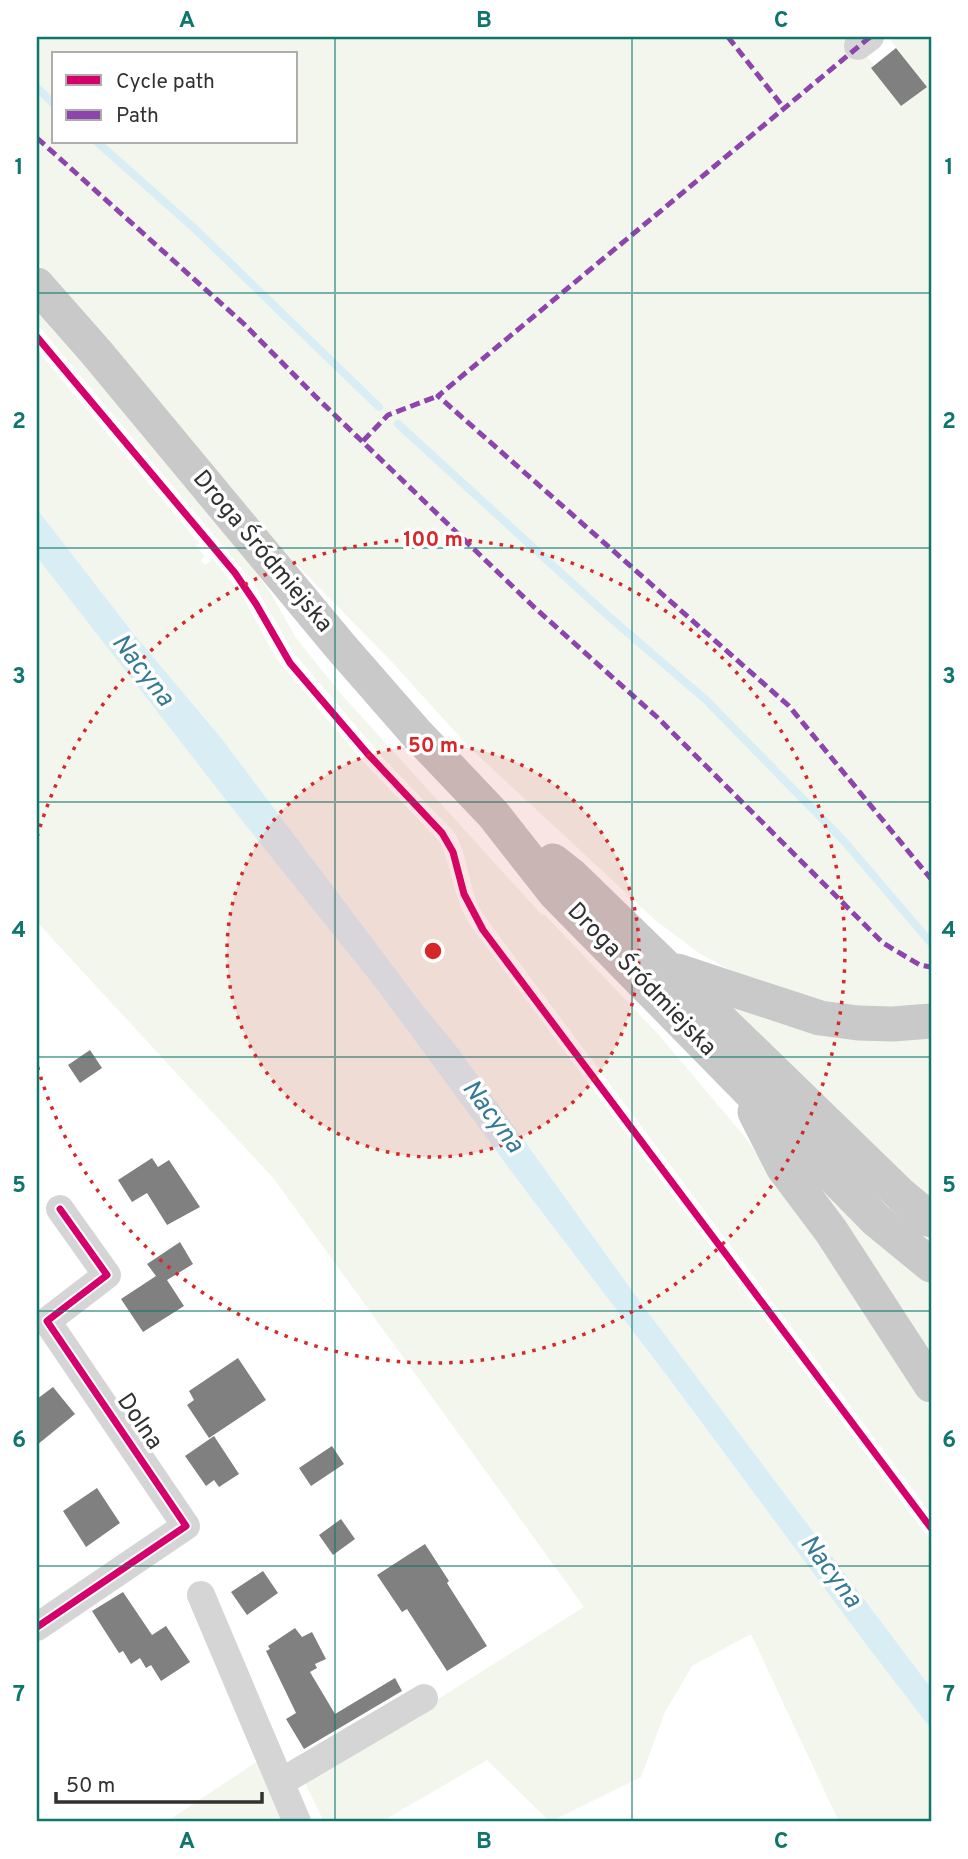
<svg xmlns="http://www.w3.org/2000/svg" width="968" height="1859" viewBox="0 0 968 1859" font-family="Overpass,sans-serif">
  <rect width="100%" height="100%" fill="#fff"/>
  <path fill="#f3f6ed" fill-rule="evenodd" d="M37,37H884L864,53L874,65L871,68L901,106L926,86L888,37H931V1007L832,1006L735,973L699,953L655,920L469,747L390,660L289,557L37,262ZM54,54H296V142H54Z
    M37,309L243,554L270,592L296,638L342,695L542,915L544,914L658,1034L745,1137L863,1304L931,1409V1514L485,917C467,891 470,858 454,832L384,759L293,652L253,582L37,324Z
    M37,350L199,543L196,546L204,556L201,560L205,565L213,559L242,595L276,658L360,758L440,842C453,870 454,901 471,926L931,1541V1688L641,1303L457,1047L423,1006L222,739L133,633L37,509Z
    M37,556L236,813L377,989L519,1182L660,1367L865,1643L931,1729V1822H839L751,1634L692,1666L665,1712L641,1777L550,1822L487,1760L381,1822H324L305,1783L584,1607L274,1179L37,922Z
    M734,1006L931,1035V1203L733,1009Z
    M797,1161L931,1281V1362Z
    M264,1757L291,1822H166Z"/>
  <path fill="#d9edf4" d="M37,509L133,633L222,739L423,1006L457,1047L641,1303L931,1688V1729L865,1643L667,1376L519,1182L377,989L236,813L37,557Z"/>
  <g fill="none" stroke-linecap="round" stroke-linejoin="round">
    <path stroke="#d9edf4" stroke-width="8" d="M37,88L54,104
      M97,142L195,229L379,407
      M398,424L606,614L706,700L844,841L931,943"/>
  </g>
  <path fill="#808080" d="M896,48L927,87L901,106L871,68Z
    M90,1050L102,1068L80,1083L68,1065Z
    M152,1158L158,1167L169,1160L200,1207L167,1225L147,1193L132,1202L118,1180Z
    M180,1242L193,1264L167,1280L184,1306L143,1332L121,1299L156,1276L147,1264Z
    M238,1358L266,1400L209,1438L187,1405L194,1400L189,1391Z
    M53,1387L75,1414L37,1445V1399Z
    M214,1436L239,1474L219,1487L214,1480L206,1486L185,1456Z
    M332,1446L344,1464L311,1486L299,1468Z
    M97,1488L120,1523L86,1547L63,1511Z
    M341,1519L355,1539L333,1555L319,1535Z
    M425,1544L449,1581L447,1583L487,1646L447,1671L407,1609L402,1612L377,1575Z
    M263,1571L278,1593L247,1615L231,1592Z
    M123,1592L152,1635L166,1626L190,1662L161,1681L151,1665L146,1668L140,1658L131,1664L123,1651L119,1653L92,1611Z
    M295,1628L302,1637L312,1632L326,1659L315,1664L317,1668L310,1672L335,1714L395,1678L402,1691L304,1749L286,1719L296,1713L266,1651L270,1649L268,1646Z"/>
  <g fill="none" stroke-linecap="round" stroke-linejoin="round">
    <path stroke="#d5d5d5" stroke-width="28" d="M858,46L870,37
      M201,1595L297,1822
      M37,1627L186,1526L47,1321L107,1275L60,1209
      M281,1782L424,1698"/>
    <path stroke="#c9c9c9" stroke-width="35" d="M37,285L96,352L340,646L416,733L493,814L555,893L876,1220L931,1265
      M553,861L572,876L901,1195L931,1220
      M677,971L820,1018L858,1023L893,1024L931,1021
      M755,1112L783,1167L831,1231L931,1385"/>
    <path stroke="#8e44ad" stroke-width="5" stroke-dasharray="10 5" stroke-linecap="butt" d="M728,37L784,108
      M870,37L438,396L789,706L931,879
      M37,138L244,324L315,396L535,608L658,718L883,943L920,965L931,967
      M363,441L388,415L438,396"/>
    <g stroke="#fff" stroke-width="11">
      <path id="cycleway" d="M37,337L235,573L256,604L290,663L367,753L442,833L453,852L464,894L483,930L931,1528
        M37,1627L186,1526L47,1321L107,1275L60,1209"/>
    </g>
    <use href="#cycleway" stroke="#d6006c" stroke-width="7"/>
  </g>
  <path fill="none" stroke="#0f766e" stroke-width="2" stroke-opacity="0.55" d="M335,37V1822M632,37V1822M37,293H931M37,548H931M37,802H931M37,1057H931M37,1311H931M37,1566H931"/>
  <circle cx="433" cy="951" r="206" fill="#d62828" fill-opacity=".12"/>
  <g fill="none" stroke="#d62828" stroke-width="3.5" stroke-dasharray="3.5 7">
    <circle cx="433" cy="951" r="206"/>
    <path d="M37 837A412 412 0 1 1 37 1065"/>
  </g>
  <g text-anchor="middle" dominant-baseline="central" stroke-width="7" stroke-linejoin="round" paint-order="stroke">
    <g font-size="24" fill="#313131" stroke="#fff">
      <text transform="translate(262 552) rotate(50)">Droga Śródmiejska</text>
      <text transform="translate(641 980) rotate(46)">Droga Śródmiejska</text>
      <text transform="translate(139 1422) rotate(56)">Dolna</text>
    </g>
    <g font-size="26" font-style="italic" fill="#357a94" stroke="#fff">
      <text transform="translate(142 671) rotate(52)">Nacyna</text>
      <text transform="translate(492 1117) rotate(53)">Nacyna</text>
      <text transform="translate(830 1572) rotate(53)">Nacyna</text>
    </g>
  </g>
  <circle cx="433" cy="951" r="10" fill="#d62828" stroke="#fff" stroke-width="3.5"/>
  <g font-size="21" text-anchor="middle" font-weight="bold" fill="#d62828" stroke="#fff" stroke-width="7" stroke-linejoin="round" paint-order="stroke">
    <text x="433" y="546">100 m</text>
    <text x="433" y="752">50 m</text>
  </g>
  <rect width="968" height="1859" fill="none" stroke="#ffffff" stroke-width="77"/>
  <rect x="52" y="52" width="245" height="91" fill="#ffffff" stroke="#adadad" stroke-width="2"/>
  <rect x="66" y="75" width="35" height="10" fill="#d6006c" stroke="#adadad" stroke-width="2"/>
  <text x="116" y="88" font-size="21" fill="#313131">Cycle path</text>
  <rect x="66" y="110" width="35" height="10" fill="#8e44ad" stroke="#adadad" stroke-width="2"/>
  <text x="116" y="122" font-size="21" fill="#313131">Path</text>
  <path d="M56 1792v10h206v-10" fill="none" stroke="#313131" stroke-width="3.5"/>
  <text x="66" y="1792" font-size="21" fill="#313131" stroke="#ffffff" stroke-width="5" paint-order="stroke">50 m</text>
  <rect x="38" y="38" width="892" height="1782" fill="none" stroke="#0f766e" stroke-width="2.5"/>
  <g font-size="23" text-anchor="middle" font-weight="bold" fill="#0f766e">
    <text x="187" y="27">A</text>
    <text x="484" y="27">B</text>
    <text x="781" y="27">C</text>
    <text x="19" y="174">1</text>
    <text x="949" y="174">1</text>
    <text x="19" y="428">2</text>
    <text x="949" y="428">2</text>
    <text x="19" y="683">3</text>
    <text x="949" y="683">3</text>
    <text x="19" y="937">4</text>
    <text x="949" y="937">4</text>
    <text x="19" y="1192">5</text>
    <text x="949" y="1192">5</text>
    <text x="19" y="1447">6</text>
    <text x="949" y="1447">6</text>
    <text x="19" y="1701">7</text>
    <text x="949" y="1701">7</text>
    <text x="187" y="1848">A</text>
    <text x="484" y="1848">B</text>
    <text x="781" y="1848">C</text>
  </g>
</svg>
